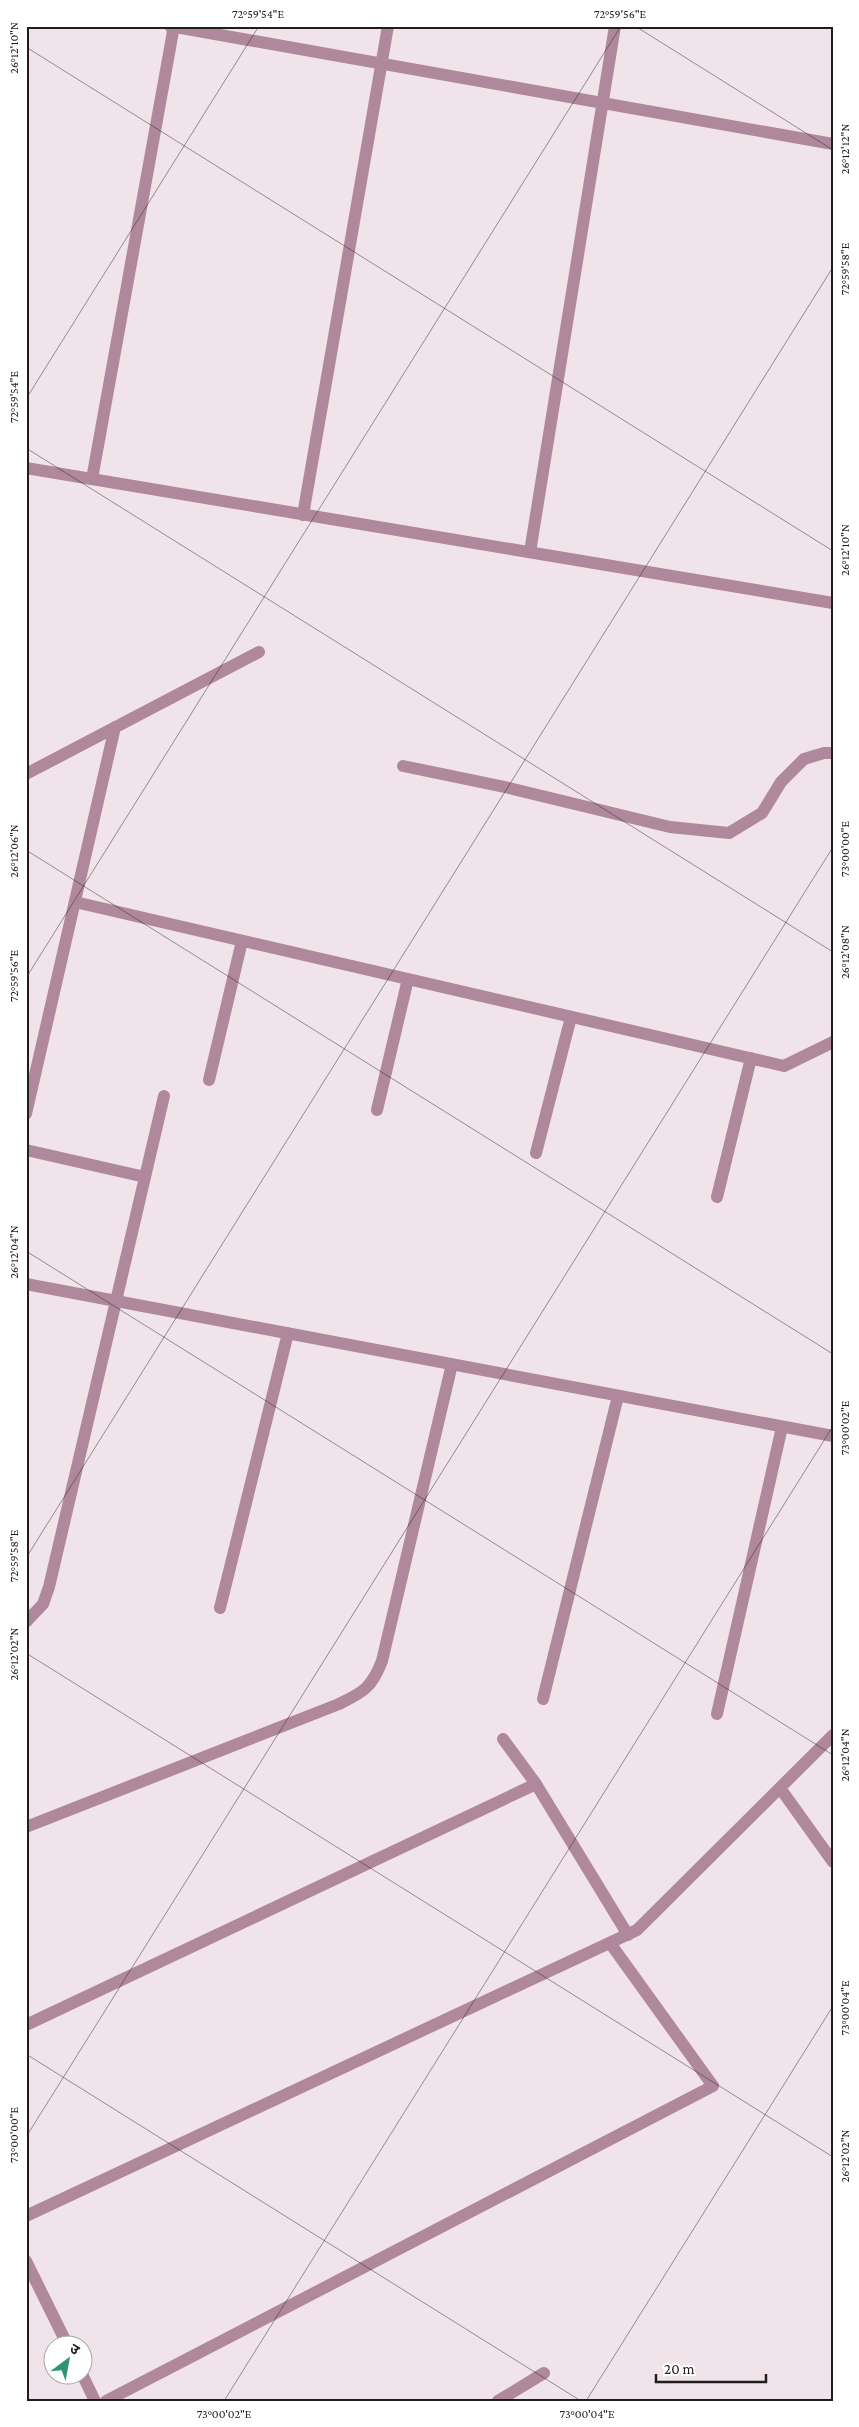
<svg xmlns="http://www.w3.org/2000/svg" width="859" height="2427" viewBox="0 0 859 2427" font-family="'Crimson Pro','Noto Sans Devanagari',serif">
  <rect width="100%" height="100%" fill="#f1e3ea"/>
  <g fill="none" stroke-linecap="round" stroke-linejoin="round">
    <path stroke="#af889c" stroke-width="12" d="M170,26L833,144
      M26,468L833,603
      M92,479L174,26
      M303,515L388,26
      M530,552L615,26
      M403,766L509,788L670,827L729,833L762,813L781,782L804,759L824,753H833
      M26,774L259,652
      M75,902L784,1066L833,1042
      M209,1080L242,941
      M377,1110L408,979
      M26,1114L115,727
      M26,1150L145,1177
      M536,1153L571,1017
      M717,1197L751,1058
      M26,1284L833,1436
      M220,1608L288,1333
      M26,1622L43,1604L49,1587L164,1096
      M543,1699L618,1396
      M717,1714L782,1427
      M503,1739L536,1784L628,1935
      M780,1788L833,1862
      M26,1827L339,1704C364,1692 372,1687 382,1661L452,1364
      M26,2025L536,1784
      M26,2216L637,1930L833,1735
      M26,2261L67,2344
      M82,2374L95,2401
      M106,2401L713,2086L610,1943
      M498,2401L544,2373"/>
  </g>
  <path fill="none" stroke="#211c1e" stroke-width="1" stroke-opacity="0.45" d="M635,26L833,150M26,47L833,551M26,399L259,26M26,448L833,952M26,850L833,1354M26,978L621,26M26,1251L833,1755M26,1558L833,267M26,1653L833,2157M26,2054L581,2401M26,2137L833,847M224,2401L833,1426M586,2401L833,2006"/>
  <rect width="859" height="2427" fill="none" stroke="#ffffff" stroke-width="55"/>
  <g transform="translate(68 2360) rotate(32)"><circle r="24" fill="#ffffff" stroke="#a6a4a5"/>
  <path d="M0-4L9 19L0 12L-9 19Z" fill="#2d9472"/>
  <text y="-8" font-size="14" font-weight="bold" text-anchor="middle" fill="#211c1e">उ</text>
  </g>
  <path d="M656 2374v8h110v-8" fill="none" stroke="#211c1e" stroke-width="2.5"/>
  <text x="664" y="2374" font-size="15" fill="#211c1e" stroke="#ffffff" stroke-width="4" paint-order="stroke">20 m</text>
  <rect x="28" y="28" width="804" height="2372" fill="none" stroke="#211c1e" stroke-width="2"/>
  <g font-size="12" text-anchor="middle" fill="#211c1e">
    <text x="258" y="18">72°59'54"E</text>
    <text x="620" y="18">72°59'56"E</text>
    <text transform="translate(14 48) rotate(-90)" y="4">26°12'10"N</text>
    <text transform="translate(845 149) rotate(-90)" y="4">26°12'12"N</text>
    <text transform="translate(845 269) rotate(-90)" y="4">72°59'58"E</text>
    <text transform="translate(14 397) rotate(-90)" y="4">72°59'54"E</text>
    <text transform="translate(845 550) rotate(-90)" y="4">26°12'10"N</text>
    <text transform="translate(845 849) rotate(-90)" y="4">73°00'00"E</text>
    <text transform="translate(14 851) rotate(-90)" y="4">26°12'06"N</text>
    <text transform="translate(845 952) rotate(-90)" y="4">26°12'08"N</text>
    <text transform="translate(14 976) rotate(-90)" y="4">72°59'56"E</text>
    <text transform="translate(14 1252) rotate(-90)" y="4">26°12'04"N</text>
    <text transform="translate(845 1428) rotate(-90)" y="4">73°00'02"E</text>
    <text transform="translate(14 1556) rotate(-90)" y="4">72°59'58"E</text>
    <text transform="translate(14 1654) rotate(-90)" y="4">26°12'02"N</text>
    <text transform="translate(845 1755) rotate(-90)" y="4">26°12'04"N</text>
    <text transform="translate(845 2008) rotate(-90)" y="4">73°00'04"E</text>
    <text transform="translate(14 2135) rotate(-90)" y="4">73°00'00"E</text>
    <text transform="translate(845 2156) rotate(-90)" y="4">26°12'02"N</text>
    <text x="224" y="2418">73°00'02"E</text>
    <text x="587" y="2418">73°00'04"E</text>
  </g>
</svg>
